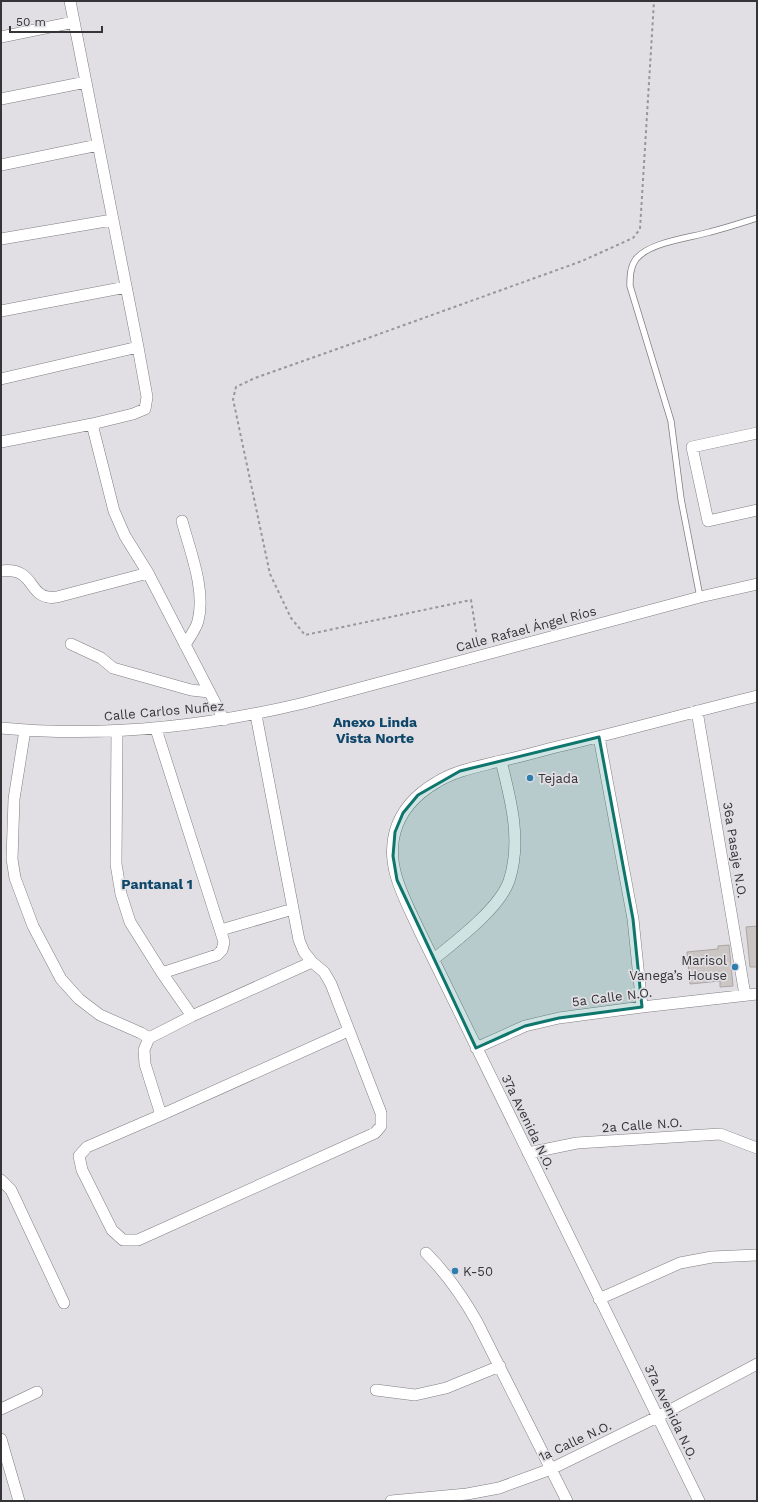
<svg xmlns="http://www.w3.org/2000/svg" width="758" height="1502" viewBox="0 0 758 1502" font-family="'Work Sans',sans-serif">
  <rect width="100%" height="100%" fill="#e1dfe4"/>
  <path fill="#cbc5c4" stroke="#aba5a4" d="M757,926V967H750L746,927Z
    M729,945L733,986L720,987V981L690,984L687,952L718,949V946Z"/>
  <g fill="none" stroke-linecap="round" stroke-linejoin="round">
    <g stroke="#7f7e83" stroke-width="7">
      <path id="lane" d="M700,597L681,499L671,421L630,286C630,277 630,267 636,259C650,242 689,238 710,232C726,228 741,223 757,218"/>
    </g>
    <g stroke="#7f7e83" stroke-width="12">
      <path id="street" d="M1,37L74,22
        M1,99L86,82
        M1,165L98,145
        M1,239L112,220
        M1,311L126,287
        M1,379L138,347
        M92,424L114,511L125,536L148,573L224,720
        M757,433L692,447L708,521L757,510
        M1,442L92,424L133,414L145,409L147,397L138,347L70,1
        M182,521C190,551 206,590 198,621C196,629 189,638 185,645
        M1,571C34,567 28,594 48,597C50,598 54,597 57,597L148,573
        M71,644L101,658L113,668L191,690L209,692
        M697,711L745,995
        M256,715L299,940L304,952L312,962L324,972L331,984L381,1113V1126L375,1133L138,1240H123L112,1230L82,1170L79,1156L87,1147L161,1115L348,1031
        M1,728C104,738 204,727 304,703L700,597L757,584
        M156,729L224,942L222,950L217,955L162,973
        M25,730L14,799L12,859L15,878L33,926L61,979L79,999L100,1015L141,1033L149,1038
        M117,732L116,864L121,894L130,922L162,973L192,1016
        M599,737L633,919L642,1007
        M221,930L293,909
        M434,959C456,941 499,909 509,881C522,842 511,800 501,761
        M476,1048L525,1026L559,1018L642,1007L757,994
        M161,1115L145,1064L144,1050L149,1038L192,1016L312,962
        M528,1153L577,1143L720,1134L757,1148
        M1,1180L11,1190L64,1303
        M426,1253C447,1274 463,1297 477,1322L567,1501
        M599,1299L680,1263L712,1257L757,1255
        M376,1390L415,1395L446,1388L500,1366
        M1,1409L37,1392
        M1,1439L19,1501
        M391,1501L467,1494L499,1488L551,1469L657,1417L757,1364
        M699,1501L420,932C406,901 385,867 395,832C401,810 418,793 437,782C455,771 476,767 496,762C515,758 534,753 552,748C621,732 688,713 757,696"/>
    </g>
    <path stroke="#979699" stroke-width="2" stroke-dasharray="3 3" stroke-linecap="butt" d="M478,644L471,600L305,635L291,618L270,574L233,399L236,387L255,378L357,342L582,261L633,238L640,229L654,1"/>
    <use href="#lane" stroke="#fff" stroke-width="5.5"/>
    <use href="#street" stroke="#fff" stroke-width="11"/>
  </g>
  <path fill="#0f766e" fill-opacity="0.2" stroke="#0f766e" stroke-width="3" stroke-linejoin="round" d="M599,737L633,919L642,1007L559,1018L525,1026L476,1048L397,880L393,856L395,832L403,813L418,795L460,771Z"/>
  <g fill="#2d7dae" stroke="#e1dfe4" stroke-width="1.5">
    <circle cx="530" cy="778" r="4"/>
    <circle cx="735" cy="967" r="4"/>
    <circle cx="455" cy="1271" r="4"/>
  </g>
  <g text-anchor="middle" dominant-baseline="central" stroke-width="3.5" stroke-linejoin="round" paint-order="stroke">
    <g font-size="13" fill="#353436" stroke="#e1dfe4">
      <text transform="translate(526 629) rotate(-15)">Calle Rafael Ángel Ríos</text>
      <text transform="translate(164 711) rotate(-5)">Calle Carlos Nuñez</text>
      <text transform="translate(735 850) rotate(81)">36a Pasaje N.O.</text>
      <text transform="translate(612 997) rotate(-7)">5a Calle N.O.</text>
      <text transform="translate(528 1122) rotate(64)">37a Avenida N.O.</text>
      <text transform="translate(642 1125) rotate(-4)">2a Calle N.O.</text>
      <text transform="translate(671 1412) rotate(64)">37a Avenida N.O.</text>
      <text transform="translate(575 1441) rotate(-25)">1a Calle N.O.</text>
    </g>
    <g font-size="13" fill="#353436" stroke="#e1dfe4" text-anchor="start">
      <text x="538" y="778">Tejada</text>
      <text x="727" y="960" text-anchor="end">Marisol<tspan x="727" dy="15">Vanega’s House</tspan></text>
      <text x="463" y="1271">K-50</text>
    </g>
    <g font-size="14" font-weight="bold" fill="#0e4769" stroke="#e1dfe4">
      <text x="375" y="722">Anexo Linda<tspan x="375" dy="16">Vista Norte</tspan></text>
      <text x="157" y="884">Pantanal 1</text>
    </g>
  </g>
  <rect width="758" height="1502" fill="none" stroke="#353436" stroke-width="4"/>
  <path d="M10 26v6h92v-6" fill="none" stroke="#353436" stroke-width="2"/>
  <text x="16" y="26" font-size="12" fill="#353436" stroke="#e1dfe4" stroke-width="3" paint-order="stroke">50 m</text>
</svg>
